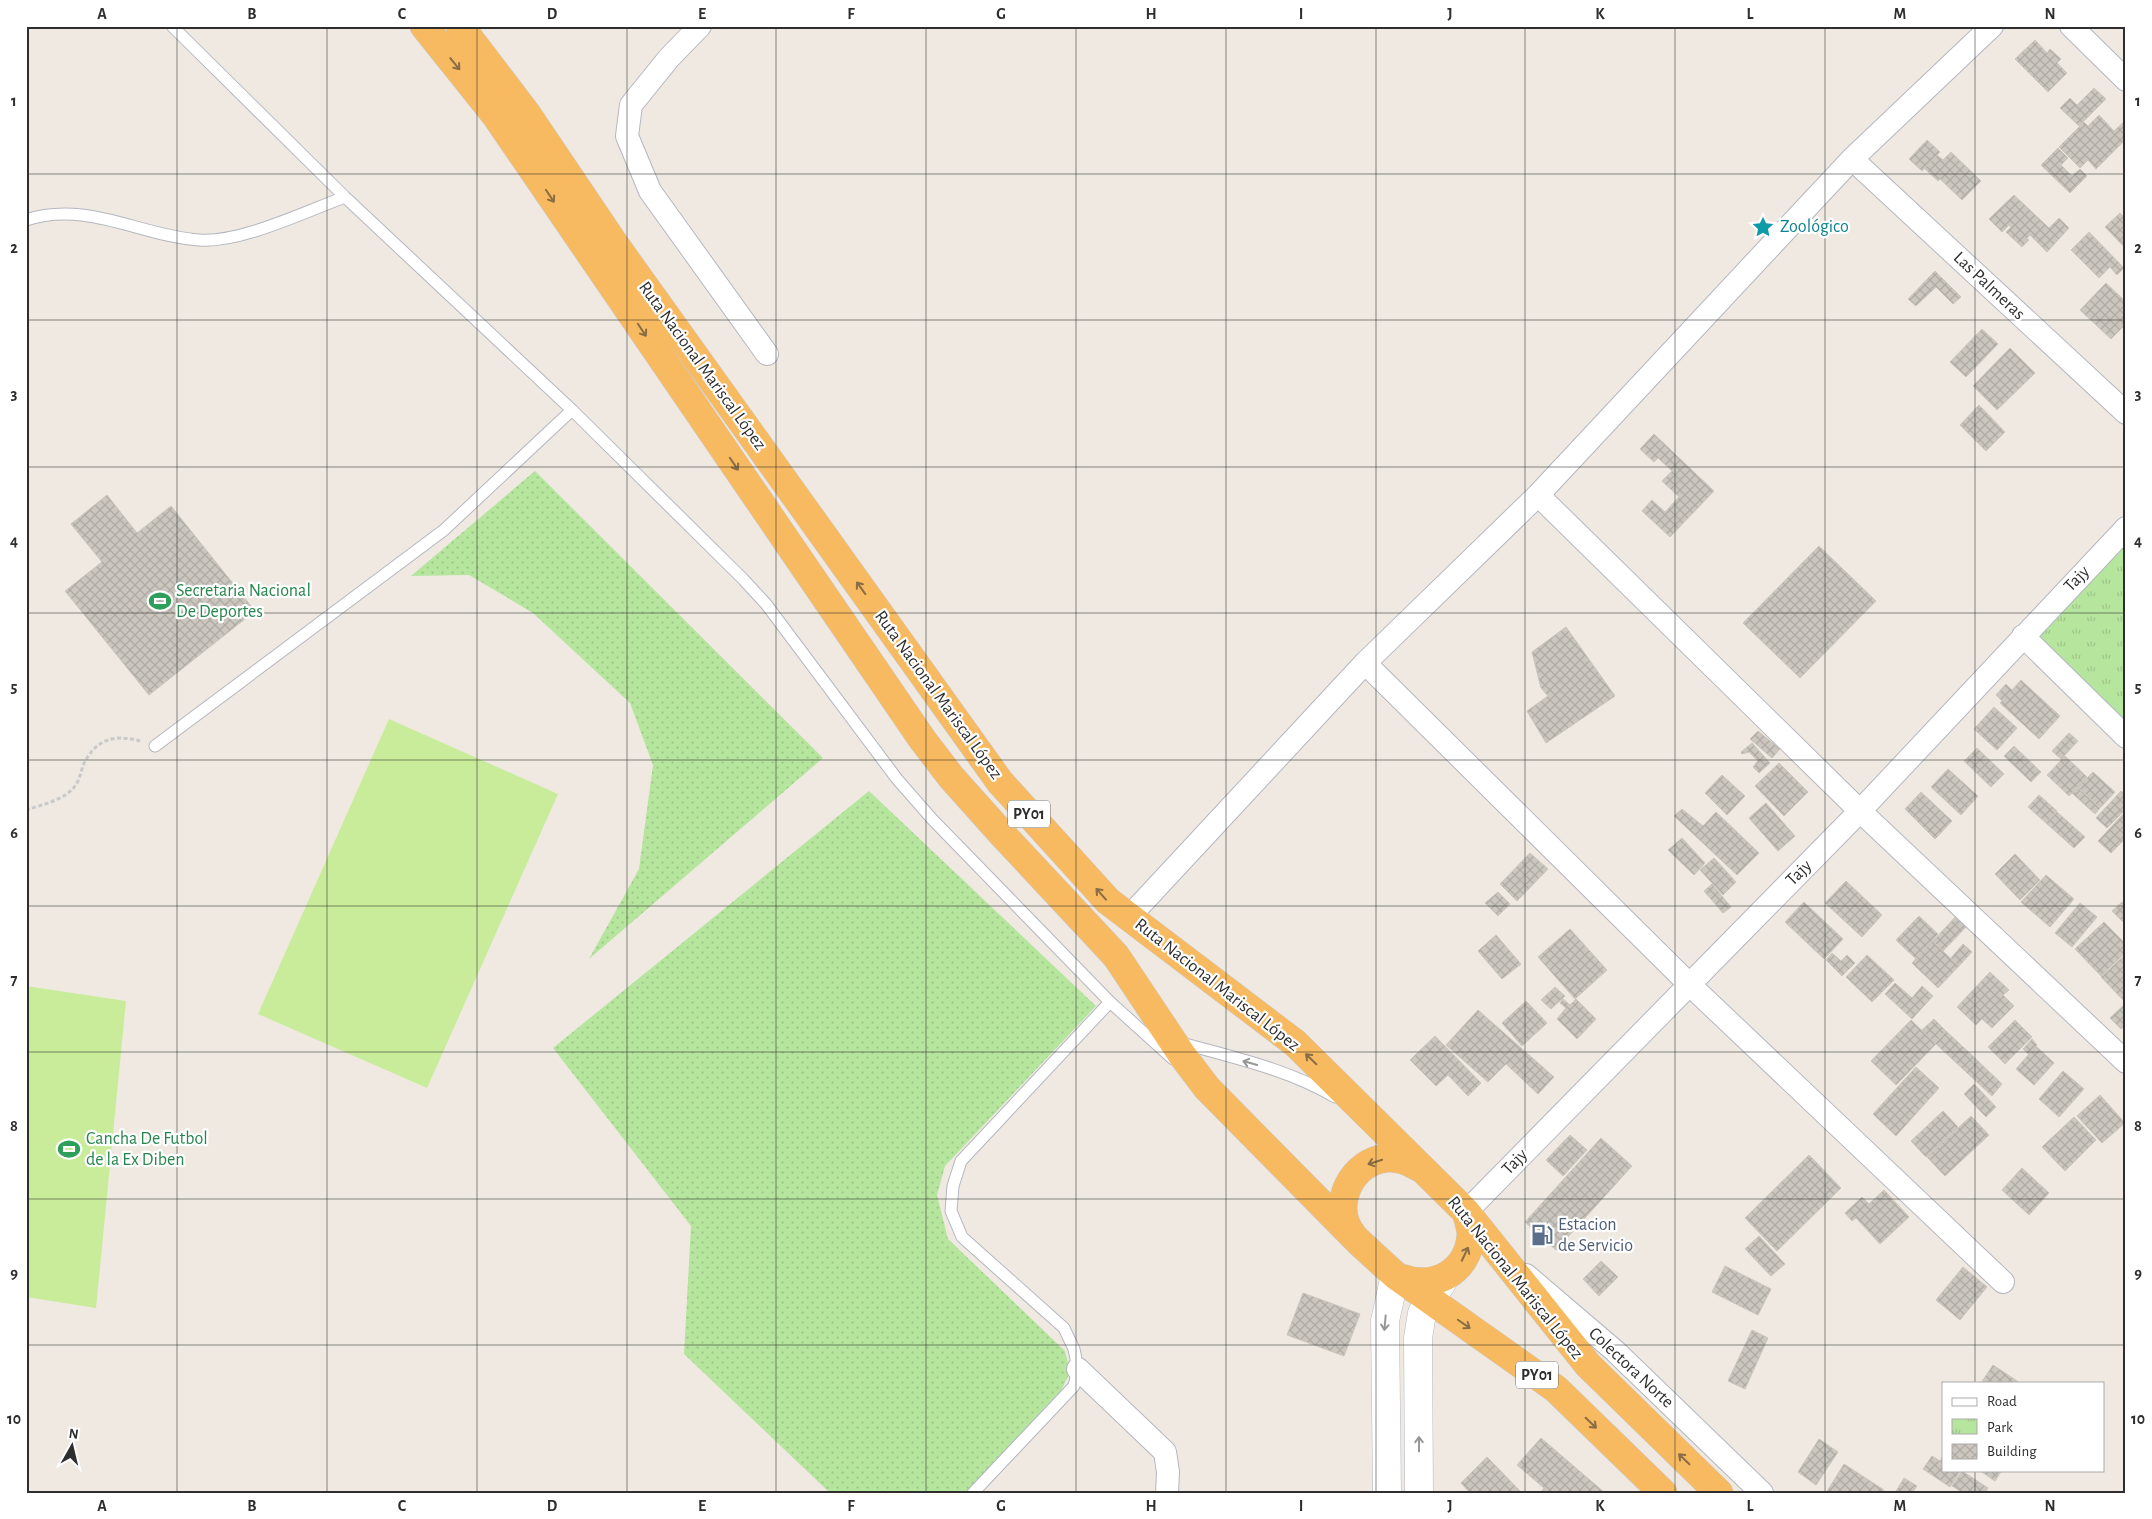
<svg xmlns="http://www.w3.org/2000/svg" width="2152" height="1519" viewBox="0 0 2152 1519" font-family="'Alegreya Sans',sans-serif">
  <defs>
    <pattern id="grass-dots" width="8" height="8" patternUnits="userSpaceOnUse" patternTransform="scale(1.25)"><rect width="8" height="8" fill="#b6e59e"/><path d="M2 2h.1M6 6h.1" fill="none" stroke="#9dc588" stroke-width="1.8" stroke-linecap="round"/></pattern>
    <pattern id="park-tufts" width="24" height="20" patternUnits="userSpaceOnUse" patternTransform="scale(1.25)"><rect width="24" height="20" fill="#b6e59e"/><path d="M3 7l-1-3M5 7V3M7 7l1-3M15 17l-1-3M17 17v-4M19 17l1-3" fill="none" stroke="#9dc588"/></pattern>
    <pattern id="building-cross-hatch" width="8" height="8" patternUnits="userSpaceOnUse" patternTransform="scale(1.25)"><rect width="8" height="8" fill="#cbc7bf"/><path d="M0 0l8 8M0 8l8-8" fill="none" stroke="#afaba4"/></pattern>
  </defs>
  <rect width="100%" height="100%" fill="#efe9e1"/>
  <path fill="url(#grass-dots)" d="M535,471L823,758L589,959L639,869L653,765L630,703L533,613L469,575L411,576Z
    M869,791L1096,1006L945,1166L937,1195L948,1239L1065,1351L1070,1372L1061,1391L965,1493H830L684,1354L691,1226L553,1048Z"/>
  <path fill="url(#park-tufts)" d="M2126,538V724L2031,634Z"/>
  <path fill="#c9ec9a" d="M389,719L558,794L427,1088L258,1014Z
    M26,986L126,1001L96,1308L26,1297Z"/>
  <path fill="url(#building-cross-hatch)" stroke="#cbc5ba" d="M2035,40L2047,53L2050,49L2061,59L2057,63L2067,73L2048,92L2015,59Z
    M2094,88L2106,99L2079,126L2060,108L2070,98L2077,105Z
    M2099,115L2114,131L2126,120V139L2096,169L2088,160L2080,168L2059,147L2084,122L2088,126Z
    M1927,140L1940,152L1922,171L1909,159Z
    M2058,148L2068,158L2061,165L2072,176L2080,169L2087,176L2070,193L2041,165Z
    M1951,152L1981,181L1962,200L1940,179L1938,181L1924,168L1937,155L1943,160Z
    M2014,195L2049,228L2059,218L2069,228L2047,252L2030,235L2027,238L2029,240L2022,247L2006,232L2011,227L2009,225L2002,232L1989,219Z
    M2120,213L2126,219V249L2105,227Z
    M2089,232L2124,268L2117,275L2110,267L2099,278L2071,250Z
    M1935,271L1961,297L1953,304L1936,287L1916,306L1908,299Z
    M2106,283L2126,302V324L2111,339L2080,310Z
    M1982,329L1998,344L1966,377L1950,362Z
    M2010,348L2035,373L1997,410L1973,386Z
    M1979,405L2005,432L1986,451L1960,425Z
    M1654,434L1714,491L1670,537L1642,511L1652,500L1665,512L1679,497L1662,481L1672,471L1658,458L1654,462L1640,449Z
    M107,495L137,533L171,506L255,611L149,695L65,591L102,562L71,524Z
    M1819,546L1876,601L1800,678L1743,623Z
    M1566,627L1615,696L1546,743L1527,711L1548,696L1541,688L1532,652Z
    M2021,680L2060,716L2039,739L2000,703L2002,701L1996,695L2006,684L2012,690Z
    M1994,707L2017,728L1997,750L1974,729Z
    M1758,731L1780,749L1772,758L1750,739Z
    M2069,733L2078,741L2061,759L2052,751Z
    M1752,743L1770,763L1759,773L1753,767L1758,761L1749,752L1742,754L1741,752Z
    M2014,746L2041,772L2031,782L2004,756Z
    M1977,748L2004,774L1991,787L1964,761Z
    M2065,756L2087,777L2069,796L2047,775Z
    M1779,763L1808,792L1784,816L1755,786Z
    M1948,769L1978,796L1961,815L1931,787Z
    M2093,772L2115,792L2100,808L2078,787Z
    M1722,775L1745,796L1727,815L1705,793Z
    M2078,788L2100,808L2095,814L2072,793Z
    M2121,791L2126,795V809L2107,828L2096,818Z
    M1921,792L1952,821L1935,839L1905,809Z
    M2039,795L2057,811L2046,823L2028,807Z
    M1766,803L1795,836L1778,851L1749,818Z
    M1682,809L1703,826L1716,812L1759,853L1737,875L1674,816Z
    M2126,811V838L2111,853L2098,841Z
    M2057,812L2085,837L2074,848L2046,823Z
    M1682,838L1705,863L1694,875L1668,850Z
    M1530,853L1548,869L1517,901L1500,884Z
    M2015,854L2040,880L2020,900L1995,874Z
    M1714,858L1736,882L1723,895L1700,870Z
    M2046,875L2074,899L2050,927L2021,902Z
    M1846,881L1882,915L1862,937L1825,903Z
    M1712,884L1731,907L1723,913L1704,891Z
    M1498,892L1510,904L1498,916L1485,903Z
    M1804,902L1843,939L1824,959L1785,922Z
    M2122,902L2126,905V925L2112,911Z
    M2080,903L2097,917L2072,947L2055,933Z
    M1959,913L1970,923L1943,951L1933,941Z
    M1919,916L1938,934L1916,959L1896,940Z
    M2104,922L2126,944V952L2101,976L2075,949Z
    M1570,929L1607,970L1575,999L1538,957Z
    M1496,935L1521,964L1502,979L1478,951Z
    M1932,941L1959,966L1938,988L1912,963Z
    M1963,944L1972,952L1959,966L1951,958Z
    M1832,953L1841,961L1847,955L1855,963L1842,976L1826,960Z
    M2126,954V1002H2125L2101,977Z
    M1867,955L1894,980L1872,1002L1846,977Z
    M1990,972L2009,990L2003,995L2014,1006L1992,1028L1982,1019L1976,1025L1957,1007Z
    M1895,983L1912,998L1922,986L1933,996L1912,1019L1885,994Z
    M1555,987L1565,996L1551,1009L1541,1000Z
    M1563,999L1570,1005L1576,999L1596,1019L1577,1039L1557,1019L1566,1008L1560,1003Z
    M1526,1001L1547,1023L1522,1046L1502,1023Z
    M2126,1003V1025L2121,1029L2110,1018Z
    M1478,1010L1554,1077L1538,1094L1506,1064L1488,1082L1446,1045Z
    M1934,1019L1946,1031L1935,1043L1922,1030Z
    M1911,1020L1936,1044L1896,1085L1871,1061Z
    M2015,1020L2032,1037L2005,1064L1988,1047Z
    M1946,1031L1976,1059L1965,1071L1935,1043Z
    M1435,1036L1481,1083L1468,1096L1448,1075L1436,1086L1410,1060Z
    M2032,1039L2037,1045L2028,1054L2023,1049Z
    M2036,1046L2054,1063L2034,1085L2016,1069Z
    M1976,1059L2002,1084L1992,1096L1965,1071Z
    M1916,1067L1939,1088L1896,1136L1873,1114Z
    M2063,1071L2084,1089L2059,1117L2039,1099Z
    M1974,1084L1996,1107L1986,1117L1964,1094Z
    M2100,1095L2125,1123L2102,1143L2077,1116Z
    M1943,1111L1958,1127L1926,1157L1911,1141Z
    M1971,1116L1989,1135L1945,1176L1927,1157Z
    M2074,1117L2096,1140L2065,1171L2042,1147Z
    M1570,1135L1587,1150L1563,1176L1546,1160Z
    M1601,1138L1632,1166L1556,1250L1525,1222Z
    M1809,1155L1841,1188L1777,1251L1745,1218Z
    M2022,1168L2049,1193L2029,1215L2002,1190Z
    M1884,1190L1909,1217L1880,1244L1856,1218L1852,1221L1845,1213L1862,1197L1869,1204Z
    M1759,1236L1785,1264L1771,1276L1745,1249Z
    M1601,1261L1618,1277L1599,1296L1583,1279Z
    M1725,1266L1771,1289L1758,1315L1712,1292Z
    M1963,1267L1987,1287L1960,1320L1936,1300Z
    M1303,1293L1360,1314L1344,1356L1287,1335Z
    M1752,1330L1768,1338L1745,1389L1728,1381Z
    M1993,1365L2020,1383H1981Z
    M1541,1438L1605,1493H1540L1544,1488L1517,1465Z
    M1819,1439L1838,1452L1816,1485L1798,1472Z
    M1932,1456L1940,1461L1943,1456V1470H1961L1950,1487L1923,1469Z
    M1487,1457L1522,1493H1470L1461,1483Z
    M1844,1464L1884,1490L1882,1493H1826Z
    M1979,1470H2002L1995,1481Z
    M1962,1471L1988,1488L1985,1493H1963L1952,1486Z
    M1904,1478L1917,1486L1912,1493H1895Z"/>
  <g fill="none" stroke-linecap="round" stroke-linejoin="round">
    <g stroke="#b4b7c1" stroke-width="13">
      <path id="service" d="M172,26L345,197L572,410L743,579L766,604L897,779L932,819L1110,1002L1173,1059
        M26,220C86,200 141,236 199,240C241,243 304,212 345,197
        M155,746L444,530L572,410
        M1178,1042C1231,1057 1288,1069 1335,1097
        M973,1493L1074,1386L1078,1369L1074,1349L1064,1328L962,1237L951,1211L953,1186L961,1161L1110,1002"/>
    </g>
    <g stroke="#b4b7c1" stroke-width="24">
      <path id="minor" d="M700,26L669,58L631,105L627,136L650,191L767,354
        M2071,26L2126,80
        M1852,159L2126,413
        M1538,495L1860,811L2126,1062
        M2023,636L2126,737
        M1365,663L1689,984L2003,1282
        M1129,917L1365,663L1538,495L1852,159L1992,26
        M1466,1212L1860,811L2126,528
        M1526,1275L1615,1351L1762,1493
        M1078,1369L1165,1452L1168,1472L1167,1493"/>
    </g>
    <g stroke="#b4b7c1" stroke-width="29">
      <path id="secondary" d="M1387,1493L1385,1321L1395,1275
        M1419,1493L1418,1338L1422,1313L1443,1281"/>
    </g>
    <g stroke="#c9c9c9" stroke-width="29">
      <path id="trunk" d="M424,26L496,116L922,739L951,777L1002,834L1116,956L1182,1055L1207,1088L1359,1242L1395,1275L1556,1389L1663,1493
        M460,26L527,114L616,246L1000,782L1108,901L1295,1043L1373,1120L1466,1212L1588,1365L1719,1493
        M1352,1234C1330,1206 1351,1161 1387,1158C1399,1157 1409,1162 1420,1168
        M1401,1278C1435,1290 1468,1272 1471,1235C1471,1228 1468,1219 1466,1212"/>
    </g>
    <path stroke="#c9c9c9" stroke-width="3" stroke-dasharray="4 2.5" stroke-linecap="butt" d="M26,810C41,805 65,800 75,786C81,779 81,766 87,758C100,737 118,735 140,741"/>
    <use href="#service" stroke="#fff" stroke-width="11"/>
    <use href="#minor" stroke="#fff" stroke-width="22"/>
    <use href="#secondary" stroke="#fff" stroke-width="28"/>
    <use href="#trunk" stroke="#f8ba60" stroke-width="28"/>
  </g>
  <defs><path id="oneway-shaft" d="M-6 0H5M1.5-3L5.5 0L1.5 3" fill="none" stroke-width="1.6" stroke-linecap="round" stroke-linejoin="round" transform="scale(1.25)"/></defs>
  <g stroke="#896d44">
    <use href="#oneway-shaft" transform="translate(455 64) rotate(51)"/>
    <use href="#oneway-shaft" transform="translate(550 196) rotate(56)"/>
    <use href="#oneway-shaft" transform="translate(642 330) rotate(56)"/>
    <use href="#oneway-shaft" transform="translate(734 464) rotate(56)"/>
    <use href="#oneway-shaft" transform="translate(861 588) rotate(-126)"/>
    <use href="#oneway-shaft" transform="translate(1101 894) rotate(-132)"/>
    <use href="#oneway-shaft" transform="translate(1311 1059) rotate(-136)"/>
    <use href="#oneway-shaft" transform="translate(1375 1162) rotate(162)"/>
    <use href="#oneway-shaft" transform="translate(1465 1254) rotate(-65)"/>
    <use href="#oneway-shaft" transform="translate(1464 1324) rotate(35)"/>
    <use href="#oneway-shaft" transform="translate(1591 1423) rotate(44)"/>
    <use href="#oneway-shaft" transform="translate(1684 1459) rotate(-136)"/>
  </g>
  <g stroke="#969696">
    <use href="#oneway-shaft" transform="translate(1250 1063) rotate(-164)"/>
    <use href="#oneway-shaft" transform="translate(1385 1323) rotate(95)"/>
    <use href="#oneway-shaft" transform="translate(1419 1444) rotate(-90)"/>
  </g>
  <path fill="none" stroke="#2e2e2e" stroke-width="1" stroke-opacity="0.55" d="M177,26V1493M327,26V1493M477,26V1493M627,26V1493M776,26V1493M926,26V1493M1076,26V1493M1226,26V1493M1376,26V1493M1525,26V1493M1675,26V1493M1825,26V1493M1975,26V1383M26,174H2126M26,320H2126M26,467H2126M26,613H2126M26,760H2126M26,906H2126M26,1052H2126M26,1199H2126M26,1345H2126M1975,1470V1493"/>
  <defs>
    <g id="sight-bare" transform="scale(1.725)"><path d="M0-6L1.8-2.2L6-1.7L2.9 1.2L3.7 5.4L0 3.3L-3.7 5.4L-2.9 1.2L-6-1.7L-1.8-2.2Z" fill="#0f9aa8" stroke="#fff" stroke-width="2.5" paint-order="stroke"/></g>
    <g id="stadium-bare" transform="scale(1.725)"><path d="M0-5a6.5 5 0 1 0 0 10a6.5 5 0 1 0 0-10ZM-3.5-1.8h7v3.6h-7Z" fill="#2e9e5b" stroke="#fff" stroke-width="2.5" paint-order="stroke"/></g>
    <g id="fuel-bare" transform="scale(1.725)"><path d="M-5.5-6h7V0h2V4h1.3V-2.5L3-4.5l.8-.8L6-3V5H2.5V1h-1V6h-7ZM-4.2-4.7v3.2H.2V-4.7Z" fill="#5c6f8a" stroke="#fff" stroke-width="2.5" paint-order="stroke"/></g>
  </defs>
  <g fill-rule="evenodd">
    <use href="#sight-bare" x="1763" y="227"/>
    <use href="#stadium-bare" x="160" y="601"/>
    <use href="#stadium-bare" x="69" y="1149"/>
    <use href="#fuel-bare" x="1542" y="1235"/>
  </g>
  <g text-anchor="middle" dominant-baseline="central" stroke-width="4.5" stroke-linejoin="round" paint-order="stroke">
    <g fill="#fff" stroke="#6d6d6d" stroke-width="1">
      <rect x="1008" y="800.5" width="42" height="27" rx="4"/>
      <rect x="1516" y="1361.5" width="42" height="27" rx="4"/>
    </g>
    <g font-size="16" font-weight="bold" fill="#2e2e2e">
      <text x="1029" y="814">PY01</text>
      <text x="1537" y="1375">PY01</text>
    </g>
    <g font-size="18" fill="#0d838f" stroke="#fff" text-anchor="start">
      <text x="1780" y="227">Zoológico</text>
    </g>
    <g font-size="18" fill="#2e2e2e" stroke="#fff">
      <text transform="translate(1989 286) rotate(43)">Las Palmeras</text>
      <text transform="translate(702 366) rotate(54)">Ruta Nacional Mariscal López</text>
      <text transform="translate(2077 579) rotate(-46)">Tajy</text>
      <text transform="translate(938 695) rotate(54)">Ruta Nacional Mariscal López</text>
      <text transform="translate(1799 873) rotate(-45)">Tajy</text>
      <text transform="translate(1217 985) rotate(38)">Ruta Nacional Mariscal López</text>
      <text transform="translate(1515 1162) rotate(-46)">Tajy</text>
      <text transform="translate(1515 1278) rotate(51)">Ruta Nacional Mariscal López</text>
      <text transform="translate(1631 1368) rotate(43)">Colectora Norte</text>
    </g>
    <g font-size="18" fill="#27864d" stroke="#fff" text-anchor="start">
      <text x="176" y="591">Secretaria Nacional<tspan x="176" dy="21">De Deportes</tspan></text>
      <text x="86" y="1139">Cancha De Futbol<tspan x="86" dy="21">de la Ex Diben</tspan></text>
    </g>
    <g font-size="18" fill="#4e5e75" stroke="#fff" text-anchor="start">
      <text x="1558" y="1225">Estacion<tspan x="1558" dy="21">de Servicio</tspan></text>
    </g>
  </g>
  <rect width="2152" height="1519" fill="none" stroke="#ffffff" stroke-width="55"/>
  <rect x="1942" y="1382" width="162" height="90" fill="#ffffff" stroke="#ababab"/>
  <rect x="1952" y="1398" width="25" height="8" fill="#ffffff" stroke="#ababab"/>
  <text x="1987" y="1406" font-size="15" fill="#2e2e2e">Road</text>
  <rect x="1952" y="1419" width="25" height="15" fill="url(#park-tufts)" stroke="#ababab"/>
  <text x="1987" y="1432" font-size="15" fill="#2e2e2e">Park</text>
  <rect x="1952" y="1444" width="25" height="15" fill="url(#building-cross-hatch)" stroke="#ababab"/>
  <text x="1987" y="1456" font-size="15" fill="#2e2e2e">Building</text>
  <g transform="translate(72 1446) rotate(8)" stroke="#ffffff" stroke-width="4" paint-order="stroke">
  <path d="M0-4L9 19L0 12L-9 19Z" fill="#2e2e2e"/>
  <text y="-8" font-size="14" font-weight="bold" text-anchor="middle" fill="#2e2e2e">N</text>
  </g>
  <rect x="28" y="28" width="2096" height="1464" fill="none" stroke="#2e2e2e" stroke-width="2"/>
  <g font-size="16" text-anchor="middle" font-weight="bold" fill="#2e2e2e">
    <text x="102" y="19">A</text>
    <text x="252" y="19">B</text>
    <text x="402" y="19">C</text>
    <text x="552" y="19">D</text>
    <text x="702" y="19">E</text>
    <text x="851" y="19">F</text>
    <text x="1001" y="19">G</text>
    <text x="1151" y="19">H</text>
    <text x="1301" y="19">I</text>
    <text x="1450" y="19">J</text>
    <text x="1600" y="19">K</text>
    <text x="1750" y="19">L</text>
    <text x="1900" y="19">M</text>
    <text x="2050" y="19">N</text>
    <text x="14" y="106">1</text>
    <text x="2138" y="106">1</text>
    <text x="14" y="253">2</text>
    <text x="2138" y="253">2</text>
    <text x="14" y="399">3</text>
    <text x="2138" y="399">3</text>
    <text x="14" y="546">4</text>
    <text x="2138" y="546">4</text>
    <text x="14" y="692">5</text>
    <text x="2138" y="692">5</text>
    <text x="14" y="838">6</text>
    <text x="2138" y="838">6</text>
    <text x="14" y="985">7</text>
    <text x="2138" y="985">7</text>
    <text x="14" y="1131">8</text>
    <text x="2138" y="1131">8</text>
    <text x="14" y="1278">9</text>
    <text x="2138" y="1278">9</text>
    <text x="14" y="1424">10</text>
    <text x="2138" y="1424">10</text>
    <text x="102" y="1511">A</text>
    <text x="252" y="1511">B</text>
    <text x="402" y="1511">C</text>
    <text x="552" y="1511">D</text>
    <text x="702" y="1511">E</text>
    <text x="851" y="1511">F</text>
    <text x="1001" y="1511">G</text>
    <text x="1151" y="1511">H</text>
    <text x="1301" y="1511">I</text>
    <text x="1450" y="1511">J</text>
    <text x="1600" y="1511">K</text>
    <text x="1750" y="1511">L</text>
    <text x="1900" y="1511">M</text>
    <text x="2050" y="1511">N</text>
  </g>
</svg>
